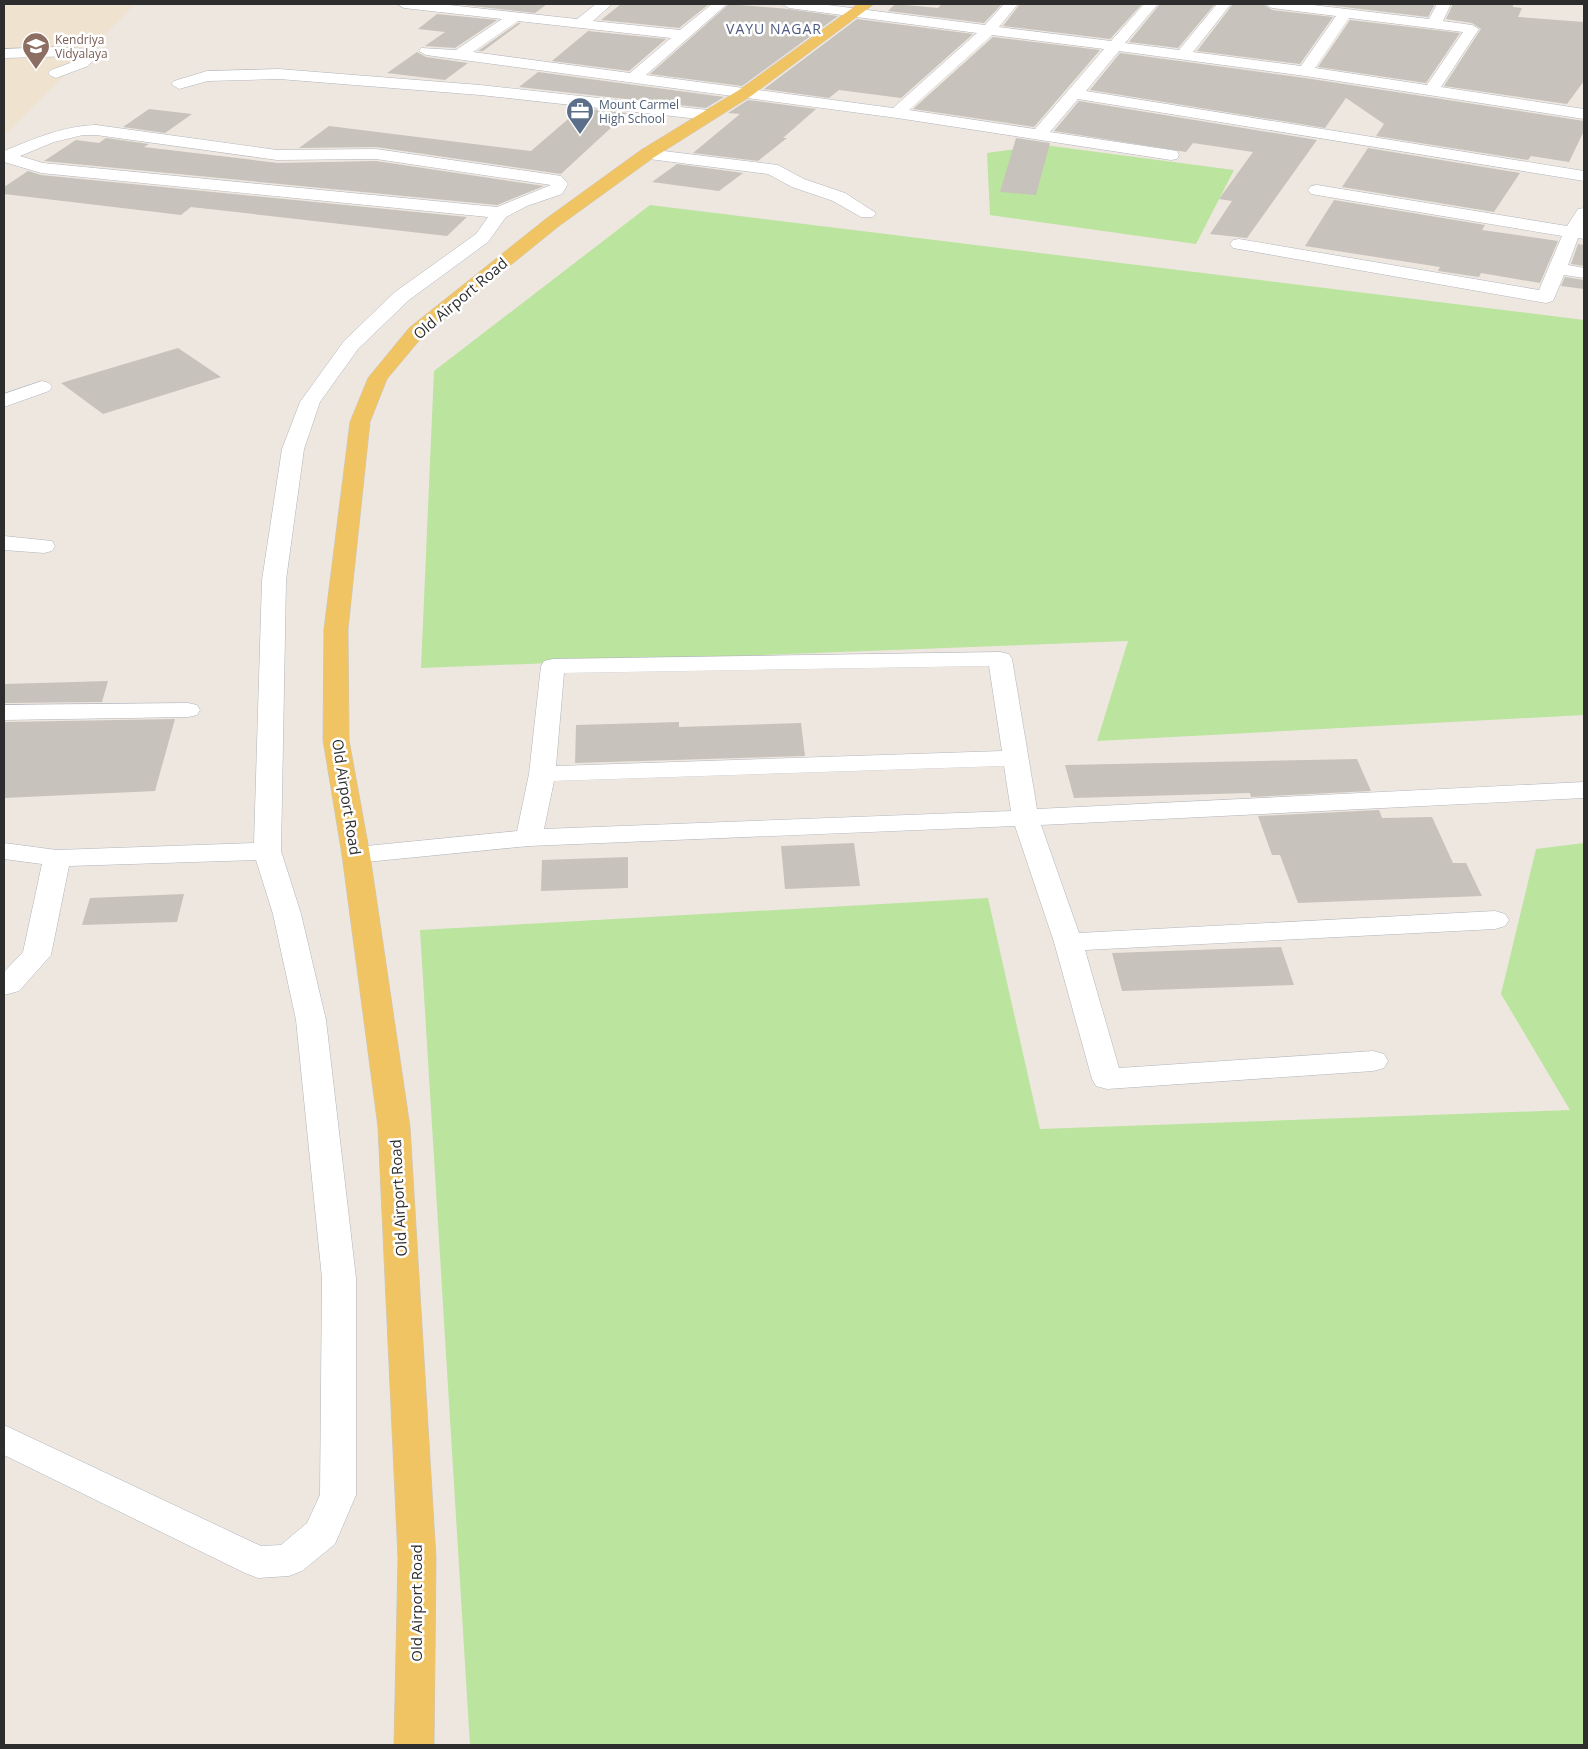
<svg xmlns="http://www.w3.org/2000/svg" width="1588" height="1749" viewBox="0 0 1588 1749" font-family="'Open Sans',sans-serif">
  <rect width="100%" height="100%" fill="#eee7e0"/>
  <path fill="#efe3d0" d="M4,4H135L4,136Z"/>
  <path fill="#bbe49e" d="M1044,145L1234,170L1196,244L990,215L987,153Z
    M650,205L1584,320V715L1097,741L1128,641L421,668L434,371Z
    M1584,843V1745H470L420,930L988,898L1040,1129L1570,1110L1501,994L1536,849Z"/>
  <path fill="#c7c2bb" d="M455,4H547L535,13Z
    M621,4H709L679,28L601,20Z
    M729,4L788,9L838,16L742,86L650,74Z
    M895,4L938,8L942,4H1002L984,23L888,11Z
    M1020,4H1142L1110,39L1003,26Z
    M1160,4H1215L1178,48L1129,42Z
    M1233,4H1263L1272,10L1333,17L1300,64L1197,51Z
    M1319,4H1435L1428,17Z
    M1453,4H1513V7L1522,8L1518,17L1584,22V81L1567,104L1444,86L1481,29L1472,23L1446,19Z
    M437,14L497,20L455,48L425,46L445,32L418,29Z
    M857,19L973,34L901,98L839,90L829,98L764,89Z
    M1350,20L1460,33L1426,83L1318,67Z
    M518,23H521L483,51H478Z
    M588,31L666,39L629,71L552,61Z
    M993,37L1100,50L1034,127L913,109Z
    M417,52L426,57L468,63L445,80L387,73Z
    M1120,53L1305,78L1584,121V131L1569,162L1531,156L1528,160L1376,136L1384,124L1346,98L1325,128L1090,90Z
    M538,72L724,97L706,108L519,87Z
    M748,100L816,109L783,138H787L758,161L693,153L740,114L728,113Z
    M1079,101L1317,140L1247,238L1210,234L1232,201L1219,199L1253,152L1193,143L1186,152L1054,131Z
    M581,108L627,113L561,174L376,147L299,148L329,126L531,151Z
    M149,109L192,114L165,133L123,127Z
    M106,138L149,144L144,147L278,163L376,161L544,186L497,205L44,161L76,140L99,143Z
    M1016,138L1050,143L1036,195L1000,192Z
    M1368,148L1520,173L1494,212L1342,187Z
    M677,164L743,173L719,191L652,182Z
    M28,171L41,175L467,217L447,236L191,207L181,215L4,194V187Z
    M1334,200L1485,225L1482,230L1558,241L1540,283L1481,273L1479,277L1438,271L1440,267L1305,246Z
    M1578,244L1584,245V266L1571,264Z
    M1565,277L1584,280V289L1561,286Z
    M178,348L221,377L103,414L61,383Z
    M108,681L102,702L4,703V684Z
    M175,719L155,791L4,798V722Z
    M679,722V727L801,723L805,756L575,763L576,725Z
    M1357,759L1371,791L1251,797L1250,793L1074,798L1065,765Z
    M1379,810L1382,818L1432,817L1453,863H1466L1482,896L1298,903L1280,855H1272L1258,816Z
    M854,843L860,886L785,889L781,846Z
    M628,857V888L541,891L542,860Z
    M184,894L177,922L82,925L90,898Z
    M1281,947L1294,985L1122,991L1112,953Z"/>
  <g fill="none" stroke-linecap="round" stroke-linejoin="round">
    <g stroke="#b0b4bd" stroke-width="1">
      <path id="minor" d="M397,4H440L577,19L596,4H612L593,21L680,30L712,4H727L646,75L893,108L977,33L789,8L782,4H820L985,25L1004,4H1018L999,27L1111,41L1144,4H1158L1125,43L1179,50L1217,4H1231L1193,52L1301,66L1336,16L1272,8L1265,4H1305L1429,19L1437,4H1451L1443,21L1472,25L1479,29L1441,87L1584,109V119L1305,76L1119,51L1086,91L1584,171V181L1078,99L1050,132L1171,150L1177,151L1179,155L1177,159L1171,160L897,118L426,55L419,51L421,48L456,50L502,19L404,8ZM1349,18L1463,32L1427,85L1315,68ZM518,21L671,38L630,73L473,52ZM992,35L1104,49L1035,129L909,110Z
        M58,47L85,49L94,59L88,66L56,78L51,76L48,73L51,70L78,60L76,56L4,58V49Z
        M279,69L480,85L708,110L716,115L708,120L480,95L279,79L208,81L179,89L171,84L174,81L207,71Z
        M96,125L277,150L376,149L555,175L561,176L568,184L562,194L527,206L506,217L488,242L409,300L358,349L320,402L304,449L286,580L281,851L301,914L326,1020L356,1278V1495L335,1544L302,1571L289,1576L258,1578L245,1573L4,1455V1425L261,1546L281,1545L307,1523L320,1495L322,1278L296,1020L273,914L256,860L69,866L51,955L19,991L4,995V972L23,952L42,864L4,859V843L57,850L254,843L262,580L282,449L300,402L344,341L395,292L476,234L488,217L41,173L4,162V151C34,139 62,126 96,125ZM83,135H96L277,160L376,159L551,185L497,207L43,163L20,156L54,142Z
        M647,149L778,165L804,179L845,193L876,213L873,217H861L833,201L792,187L768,174L641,158L639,154L641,150Z
        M1317,185L1567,226L1578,209L1584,208V239L1578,238L1568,265L1584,268V278L1564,275L1553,301L1546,303L1233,248L1230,244L1233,240L1239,239L1539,290L1562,236L1311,194L1308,190L1311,186Z
        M42,381L49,383L52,387L49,391L4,407V394Z
        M4,536L52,541L55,546L52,551L44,553L4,550Z
        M1000,652L1009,654L1012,659L1037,809L1584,782V798L1041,825L1079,933L1495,911L1505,914L1509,920L1505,926L1495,929L1085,950L1119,1068L1373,1051L1384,1054L1388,1061L1384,1068L1373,1071L1107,1089L1096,1086L1092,1079L1054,942L1015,826L529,846L356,863L346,861L342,855L346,849L356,847L517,831L529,774L541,666L544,661L553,659ZM989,666L1002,751L556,766L564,673ZM1004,766L1011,811L544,829L554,781Z
        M188,703L197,705L200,710L197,715L188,717L4,720V705Z"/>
    </g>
    <g stroke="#c8c8c8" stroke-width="1">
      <path id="major" d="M858,4H874L751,96L653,158L559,226L423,336L387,379L370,422L348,629L349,740L370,855L410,1127L436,1558L434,1745H394L398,1558L378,1127L342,855L323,740L324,629L350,422L368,378L409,328L547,218L641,150L739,90Z"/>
    </g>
    <use href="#minor" fill="#fff" fill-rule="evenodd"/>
    <use href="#major" fill="#f1c463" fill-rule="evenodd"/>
  </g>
  <defs>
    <g id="school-pin" transform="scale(1.4375)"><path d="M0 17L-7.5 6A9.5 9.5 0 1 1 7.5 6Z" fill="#8d6e63" stroke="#fff"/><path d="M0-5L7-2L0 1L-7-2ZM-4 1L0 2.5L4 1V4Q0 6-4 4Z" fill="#fff"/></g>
    <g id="office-pin" transform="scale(1.4375)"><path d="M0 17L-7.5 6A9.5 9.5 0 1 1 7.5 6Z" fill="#5c6f8a" stroke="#fff"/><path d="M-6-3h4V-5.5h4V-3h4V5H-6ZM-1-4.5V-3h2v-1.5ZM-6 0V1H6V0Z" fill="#fff"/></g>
  </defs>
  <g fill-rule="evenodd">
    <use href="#school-pin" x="36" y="46"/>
    <use href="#office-pin" x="580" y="111"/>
  </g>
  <g text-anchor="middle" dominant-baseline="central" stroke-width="5" stroke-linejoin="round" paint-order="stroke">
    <g font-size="12" fill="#785e54" stroke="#fff" text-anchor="start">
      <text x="55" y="39">Kendriya<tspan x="55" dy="14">Vidyalaya</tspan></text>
    </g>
    <g font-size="12" fill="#4e5e75" stroke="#fff" text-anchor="start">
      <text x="599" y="104">Mount Carmel<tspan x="599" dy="14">High School</tspan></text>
    </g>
    <g font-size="14" letter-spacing="1" fill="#4d5a7f" stroke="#fff">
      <text x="774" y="28">VAYU NAGAR</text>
    </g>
    <g font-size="15" fill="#2d2d2d" stroke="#fff">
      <text transform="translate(460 298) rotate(-40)">Old Airport Road</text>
      <text transform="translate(347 797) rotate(81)">Old Airport Road</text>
      <text transform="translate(398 1198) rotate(-93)">Old Airport Road</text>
      <text transform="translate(416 1603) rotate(-90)">Old Airport Road</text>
    </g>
  </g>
  <rect width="1588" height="1749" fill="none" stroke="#2d2d2d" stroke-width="10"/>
</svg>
